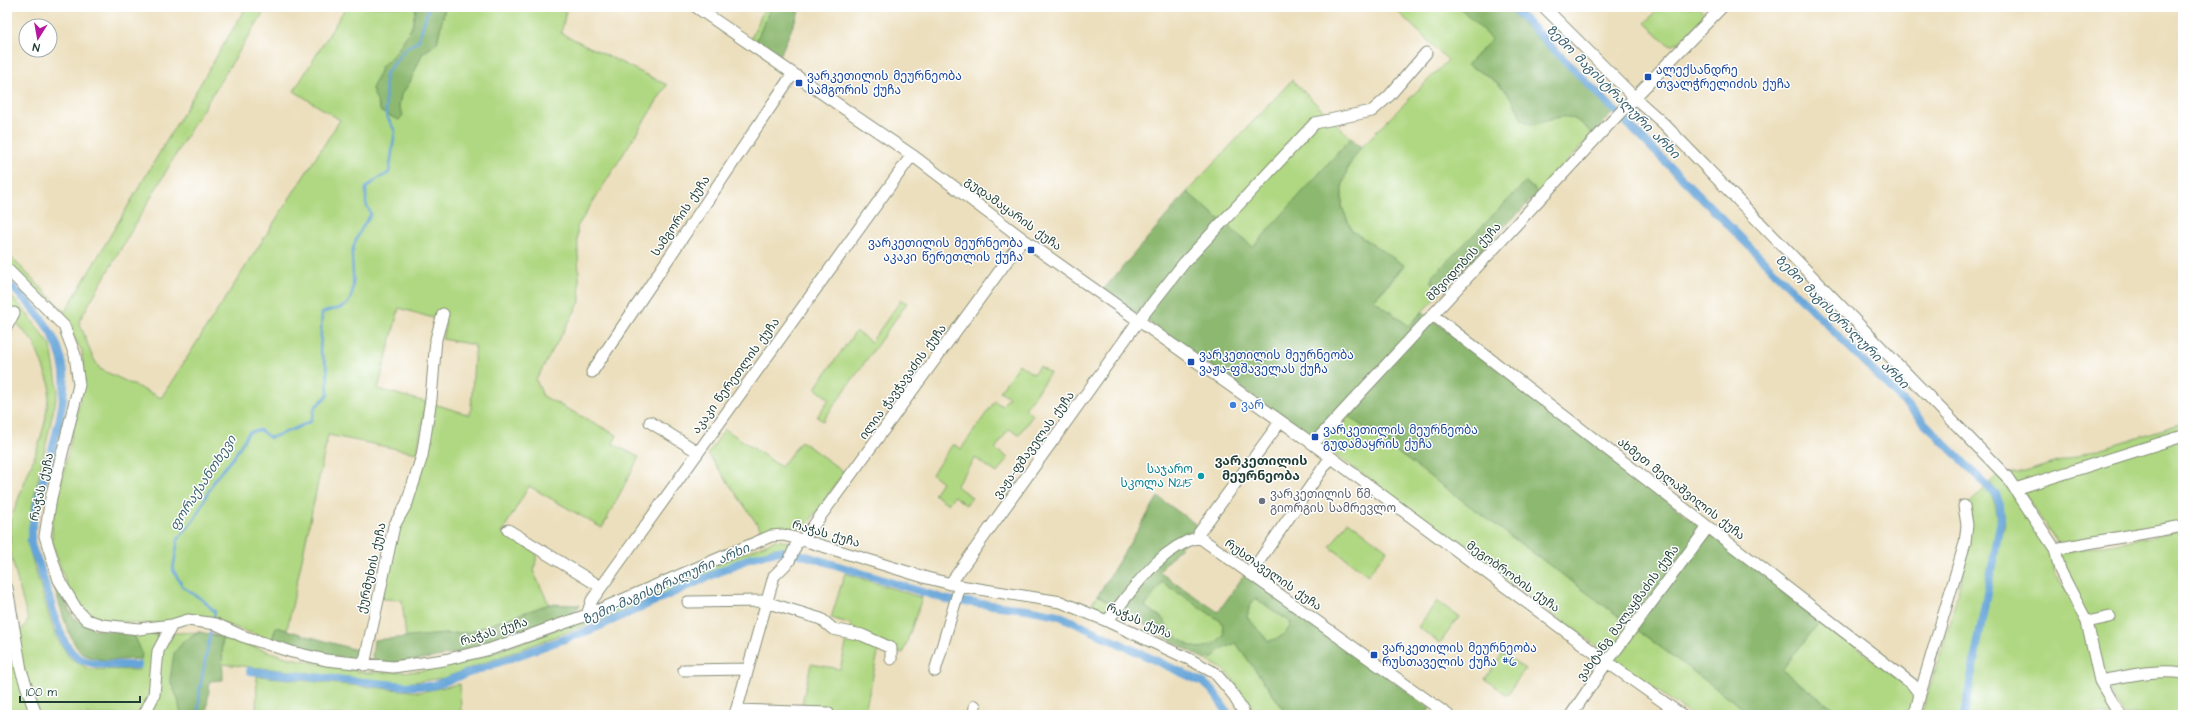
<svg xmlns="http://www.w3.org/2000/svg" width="2190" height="722" viewBox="0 0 2190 722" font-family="'Architects Daughter','Noto Sans Georgian',sans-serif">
  <rect width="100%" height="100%" fill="#fff"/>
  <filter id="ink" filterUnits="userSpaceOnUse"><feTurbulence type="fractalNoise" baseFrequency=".025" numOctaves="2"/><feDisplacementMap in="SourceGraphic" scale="8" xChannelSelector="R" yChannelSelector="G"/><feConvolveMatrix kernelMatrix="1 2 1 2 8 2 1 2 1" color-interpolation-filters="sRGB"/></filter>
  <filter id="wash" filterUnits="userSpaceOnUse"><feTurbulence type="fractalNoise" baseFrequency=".012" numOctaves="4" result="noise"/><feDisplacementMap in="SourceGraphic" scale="16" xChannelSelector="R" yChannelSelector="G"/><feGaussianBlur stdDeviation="0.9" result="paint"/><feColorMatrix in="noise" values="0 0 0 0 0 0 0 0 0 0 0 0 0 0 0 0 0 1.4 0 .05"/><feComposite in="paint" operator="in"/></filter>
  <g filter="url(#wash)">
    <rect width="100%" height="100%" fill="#ecdfbd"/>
    <path fill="#b0d882" stroke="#688a5b" d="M246,7H267L193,125L79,321L92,356L100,369L161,398L340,120L294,91L346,7H416L412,27L397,51L382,66L372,89L403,115L399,106L401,95L410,82L422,54L437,43L445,7H567L561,33L667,85L577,227L580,302L536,380L543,396L617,435L613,444L639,457L602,528L529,486L502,532L537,553L534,573L549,604L541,608L469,632L406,638L402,600L382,599L396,533L434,404L470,415L471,408L475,345L442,339L446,322L399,308L378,389L426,402L417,453L328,435L287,630L276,627L272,640L201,616L189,614L171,622L141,624L101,619L87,615L69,592L52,542V522L84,382L82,351L65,322L7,264V253L65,312Z
      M765,7H771L755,44L750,41Z
      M1393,7H1459L1492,39L1467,65C1496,79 1510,89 1522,120L1547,121L1560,116H1570L1579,121L1593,134L1538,193L1526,182L1433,276L1432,282L1437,286L1445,287L1409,326L1374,300L1390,283L1404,265L1352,231L1342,207V187L1348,167L1361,147L1448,60Z
      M1660,7H1698L1706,15L1679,42L1674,45H1669L1645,23Z
      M1292,80L1351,138L1253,248L1187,192Z
      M7,293L22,307L51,346L58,390L31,512L27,542L55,635L70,658L89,669L139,670L142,653L134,635L200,632L184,641L170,680L178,699L181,715H7V654L28,620L10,552V521L39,444L45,422L50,385L34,343L7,311Z
      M901,300L907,303L823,421L817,417L829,399L815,388L856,331L871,342Z
      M1019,364L1033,374L1039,366L1050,373L1025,409L1033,415L1019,435L1009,429L995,449L1008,458L997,473L975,458L956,486L972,497L966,505L954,496L948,504L934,494L942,482L932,474L953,444L961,449L995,401L1002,406L1009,397L1000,391Z
      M1347,415L1748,712L1752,715H1691L1321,444Z
      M2183,423V523L2062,545L2057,542L2010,473L2017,474L2032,470Z
      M725,429L781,467L801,441L844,472L805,528L775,529L758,535L760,528L708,454Z
      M1999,475L2051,554L2054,571L2085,624L2116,715H1921C1933,676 1981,537 1968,505L1986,487C1996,501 1998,512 1997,529H2004C2007,510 2000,498 1990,483Z
      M1348,521L1387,550L1368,575L1330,547Z
      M2183,531V715H2124L2104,680L2062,568L2060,553Z
      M776,540L793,543L790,548H774L743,558L635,607L444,678L405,683L222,664V637L286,657L367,673L419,671L458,664L532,639Z
      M845,573L922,598L903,653L879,649L864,715H825L801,708L811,664L840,669L851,624L831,618Z
      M1161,581L1222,622L1224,635C1202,657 1186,648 1168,627C1165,624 1164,620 1161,617C1156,613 1150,610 1145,607Z
      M1098,595L1130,617L1091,605Z
      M1255,598L1292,623C1286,634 1281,639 1268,641L1247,617L1249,608Z
      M1437,601L1459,617L1440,643L1418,627Z
      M1821,620L1908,687L1915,701L1911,715H1841L1782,670Z
      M1236,643L1283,709L1274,715H1254L1233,680L1223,669L1202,658H1213L1222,649Z
      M1503,653L1525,669L1507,695L1485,679Z
      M257,676L420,692L460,684L461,715H256Z"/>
    <path fill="#8cb870" stroke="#567a52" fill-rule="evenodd" d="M416,7H445L437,43L422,54L410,82L401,95L399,106L403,115L399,120L381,112L372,89L382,66L397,51L412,27Z
      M771,7H801L778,60L755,44Z
      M1459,7H1506L1613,112L1593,134C1567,109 1565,116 1533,125L1522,120C1510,89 1496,79 1467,65L1492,39Z
      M1351,138L1361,147L1348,167L1342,187V207L1352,231L1404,265L1374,300L1409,326L1423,312L1821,620L1782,670L1841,715H1752L1347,415L1321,444L1103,290L1187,192L1253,247Z
      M1526,182L1538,193L1445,287L1437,286L1432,282V276Z
      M1158,497L1198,526L1159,572L1218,612L1245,574L1430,708L1426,715H1288L1236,643L1222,649L1213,658H1202L1124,613L1098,595ZM1162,582L1222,622L1224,635C1202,657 1187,648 1169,628C1166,625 1164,620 1161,618C1156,614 1150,610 1145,607ZM1255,598L1292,623C1286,634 1281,639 1268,641L1247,617L1249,608Z
      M54,586L74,618L94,629L134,635L142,653L141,659C124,659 101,663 85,655C69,647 60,603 54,586Z
      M549,604L580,605L572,615C516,636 467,655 407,661C396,662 381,666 372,657L374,640L469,632Z
      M276,627L360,651L359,657L355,660L310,653L272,640Z
      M200,632L222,637L223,680L210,681L206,715H181L178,699L170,680L174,653L184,641Z"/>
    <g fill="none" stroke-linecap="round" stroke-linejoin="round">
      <path stroke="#66a5d9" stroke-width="2.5" d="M214,617L215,612L204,601L183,587L173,570L178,539L194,520L215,479L233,458L249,432L260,430L270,438L294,429L311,421L315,407L328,395L327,367L320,351L322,313C330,309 336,310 343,307C358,301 352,268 352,255C353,242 364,224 371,214L366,204V188L377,179L389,173L395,131L386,115L385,75L405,49L418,41L429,7
        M198,715L200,687L211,631"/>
      <path stroke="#66a5d9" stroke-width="8" d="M1512,7L1996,495L2000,505L2001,519L1964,715
        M7,283C34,306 60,335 64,372C67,408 48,461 39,496C36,511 31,526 31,541C31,548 36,557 39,564C43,577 47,591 51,604C69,666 76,665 138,665
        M250,671L407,686H432L593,629L750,558L779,551L800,554L948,600L1026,609L1058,615L1204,683L1213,691L1229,715"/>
    </g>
  </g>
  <g filter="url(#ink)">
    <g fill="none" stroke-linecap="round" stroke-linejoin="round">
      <g stroke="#868e78" stroke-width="13">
        <path id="minor" d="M696,7L912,155L1023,239L1313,444L1607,662L1682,715
          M1544,7L1635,98L1664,124L2007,477L2055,549L2060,570L2087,622L2100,681L2120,715
          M7,269L64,326L75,355L79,385L51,498L45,536L59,580L77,610L87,620L102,625L139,629L172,625L188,620L216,624L242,636L292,652L326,660L393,667L444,660L491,649L587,615L771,536L783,535L803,540L927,578L960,586L1061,602L1107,621L1189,659L1215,673L1232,693L1245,715
          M1433,315L1912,684L1920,694L1915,715
          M7,326L14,313
          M592,372L792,75
          M650,422L698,452
          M1313,444L1613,120L1722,7
          M2015,489L2183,436
          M508,530L601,587
          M1199,537L1448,715
          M1199,537V533L1280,422
          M2055,549L2183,526
          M1250,574L1330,458
          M950,584L1139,320L1184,263L1315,123L1372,111L1389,96L1426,53
          M7,588L21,670L36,715
          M688,602L762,601L821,619L833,629L862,635L891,648V659
          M587,615L592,600L912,155
          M1107,621C1133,590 1159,548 1199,537
          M2087,622L2110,617
          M364,665L394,526L407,503L422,456L431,399L436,339L443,314
          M684,670L748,669
          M935,671L960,586
          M2100,681C2128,676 2155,669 2183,673
          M1920,694L1965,543L1967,525L1964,506
          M736,710L828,713
          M144,715L154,695L158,651L172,625
          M735,715L774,576L789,561L797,543L803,540L1023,239
          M974,715L975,706
          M1571,715L1607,662L1708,527"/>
      </g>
      <use href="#minor" stroke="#fff" stroke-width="11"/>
    </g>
  </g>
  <g fill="#1a4fb4" stroke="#fff" stroke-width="1.5">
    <rect x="1644" y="73" width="8" height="8" rx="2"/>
    <rect x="795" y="79" width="8" height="8" rx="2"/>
    <rect x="1027" y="246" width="8" height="8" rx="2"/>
    <rect x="1187" y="358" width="8" height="8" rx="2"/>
    <rect x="1311" y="433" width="8" height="8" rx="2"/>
    <rect x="1370" y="651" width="8" height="8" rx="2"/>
  </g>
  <circle fill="#3f7fe0" stroke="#fff" stroke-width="1.5" cx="1233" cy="405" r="4"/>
  <circle fill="#0f9aa8" stroke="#fff" stroke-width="1.5" cx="1201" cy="476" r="4"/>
  <circle fill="#6b7280" stroke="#fff" stroke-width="1.5" cx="1262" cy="501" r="4"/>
  <g text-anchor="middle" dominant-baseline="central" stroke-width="3" stroke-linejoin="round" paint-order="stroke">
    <g font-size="12" fill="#164399" stroke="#fff" text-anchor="start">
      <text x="1656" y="70">ალექსანდრე<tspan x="1656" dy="14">თვალჭრელიძის ქუჩა</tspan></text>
      <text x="807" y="76">ვარკეთილის მეურნეობა<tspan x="807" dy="14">სამგორის ქუჩა</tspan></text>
      <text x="1023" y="243" text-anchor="end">ვარკეთილის მეურნეობა<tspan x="1023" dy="14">აკაკი წერეთლის ქუჩა</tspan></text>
      <text x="1199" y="355">ვარკეთილის მეურნეობა<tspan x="1199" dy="14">ვაჟა-ფშაველას ქუჩა</tspan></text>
      <text x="1323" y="430">ვარკეთილის მეურნეობა<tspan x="1323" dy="14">გუდამაყრის ქუჩა</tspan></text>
      <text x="1382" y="648">ვარკეთილის მეურნეობა<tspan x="1382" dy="14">რუსთაველის ქუჩა #6</tspan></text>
    </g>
    <g font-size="12" fill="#1f3d34" stroke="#fff">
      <text transform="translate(1013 214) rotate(36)">გუდამაყარის ქუჩა</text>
      <text transform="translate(681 216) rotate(-56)">სამგორის ქუჩა</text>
      <text transform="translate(1464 262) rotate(-47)">მშვიდობის ქუჩა</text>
      <text transform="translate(736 376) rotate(-54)">აკაკი წერეთლის ქუჩა</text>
      <text transform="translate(903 382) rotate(-54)">ილია ჭავჭავაძის ქუჩა</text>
      <text transform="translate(1034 445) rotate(-54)">ვაჟა-ფშაველას ქუჩა</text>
      <text transform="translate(42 487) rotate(-77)">რაჭას ქუჩა</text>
      <text transform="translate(1681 489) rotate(38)">ახმეთ მელაშვილის ქუჩა</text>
      <text transform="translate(826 534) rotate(16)">რაჭას ქუჩა</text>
      <text transform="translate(372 568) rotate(-77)">ქურმუხის ქუჩა</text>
      <text transform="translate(1273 575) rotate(35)">რუსთაველის ქუჩა</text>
      <text transform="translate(1513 577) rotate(36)">მეგობრობის ქუჩა</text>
      <text transform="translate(1628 613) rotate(-54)">ვახტანგ მალაყმაძის ქუჩა</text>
      <text transform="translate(1139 621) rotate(24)">რაჭას ქუჩა</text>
      <text transform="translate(494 632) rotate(-17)">რაჭას ქუჩა</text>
    </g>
    <g font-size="12" fill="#366cbe" stroke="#fff" text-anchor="start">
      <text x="1241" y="405">ვარ</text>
    </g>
    <g font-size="12" fill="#0d838f" stroke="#fff" text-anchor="end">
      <text x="1193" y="469">საჯარო<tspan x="1193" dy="14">სკოლა N215</tspan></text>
    </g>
    <g font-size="12" fill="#5b616d" stroke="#fff" text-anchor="start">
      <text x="1270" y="494">ვარკეთილის წმ.<tspan x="1270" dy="14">გიორგის სამრევლო</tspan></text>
    </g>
    <g font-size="13" font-style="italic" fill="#38616e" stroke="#fff">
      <text transform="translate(1613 92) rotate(45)">ზემო მაგისტრალური არხი</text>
      <text transform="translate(1842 322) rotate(45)">ზემო მაგისტრალური არხი</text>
      <text transform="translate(203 483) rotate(-57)">ფორაქაანთხევი</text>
      <text transform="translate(666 584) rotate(-24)">ზემო-მაგისტრალური არხი</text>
    </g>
    <g font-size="13" font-weight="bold" fill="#1f3d34" stroke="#fff">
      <text x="1261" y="461">ვარკეთილის<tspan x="1261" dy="15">მეურნეობა</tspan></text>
    </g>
  </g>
  <rect width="2190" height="722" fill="none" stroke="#fff" stroke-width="24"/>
  <g transform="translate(38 38) rotate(191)"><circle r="19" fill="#ffffff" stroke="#a5b1ae"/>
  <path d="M0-3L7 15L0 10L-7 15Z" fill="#b5179e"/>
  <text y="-6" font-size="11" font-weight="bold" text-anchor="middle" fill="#1f3d34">N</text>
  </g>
  <path d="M20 696v6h120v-6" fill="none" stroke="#1f3d34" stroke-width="2"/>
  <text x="26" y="696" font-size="12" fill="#1f3d34" stroke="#ffffff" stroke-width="3" paint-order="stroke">100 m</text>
</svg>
